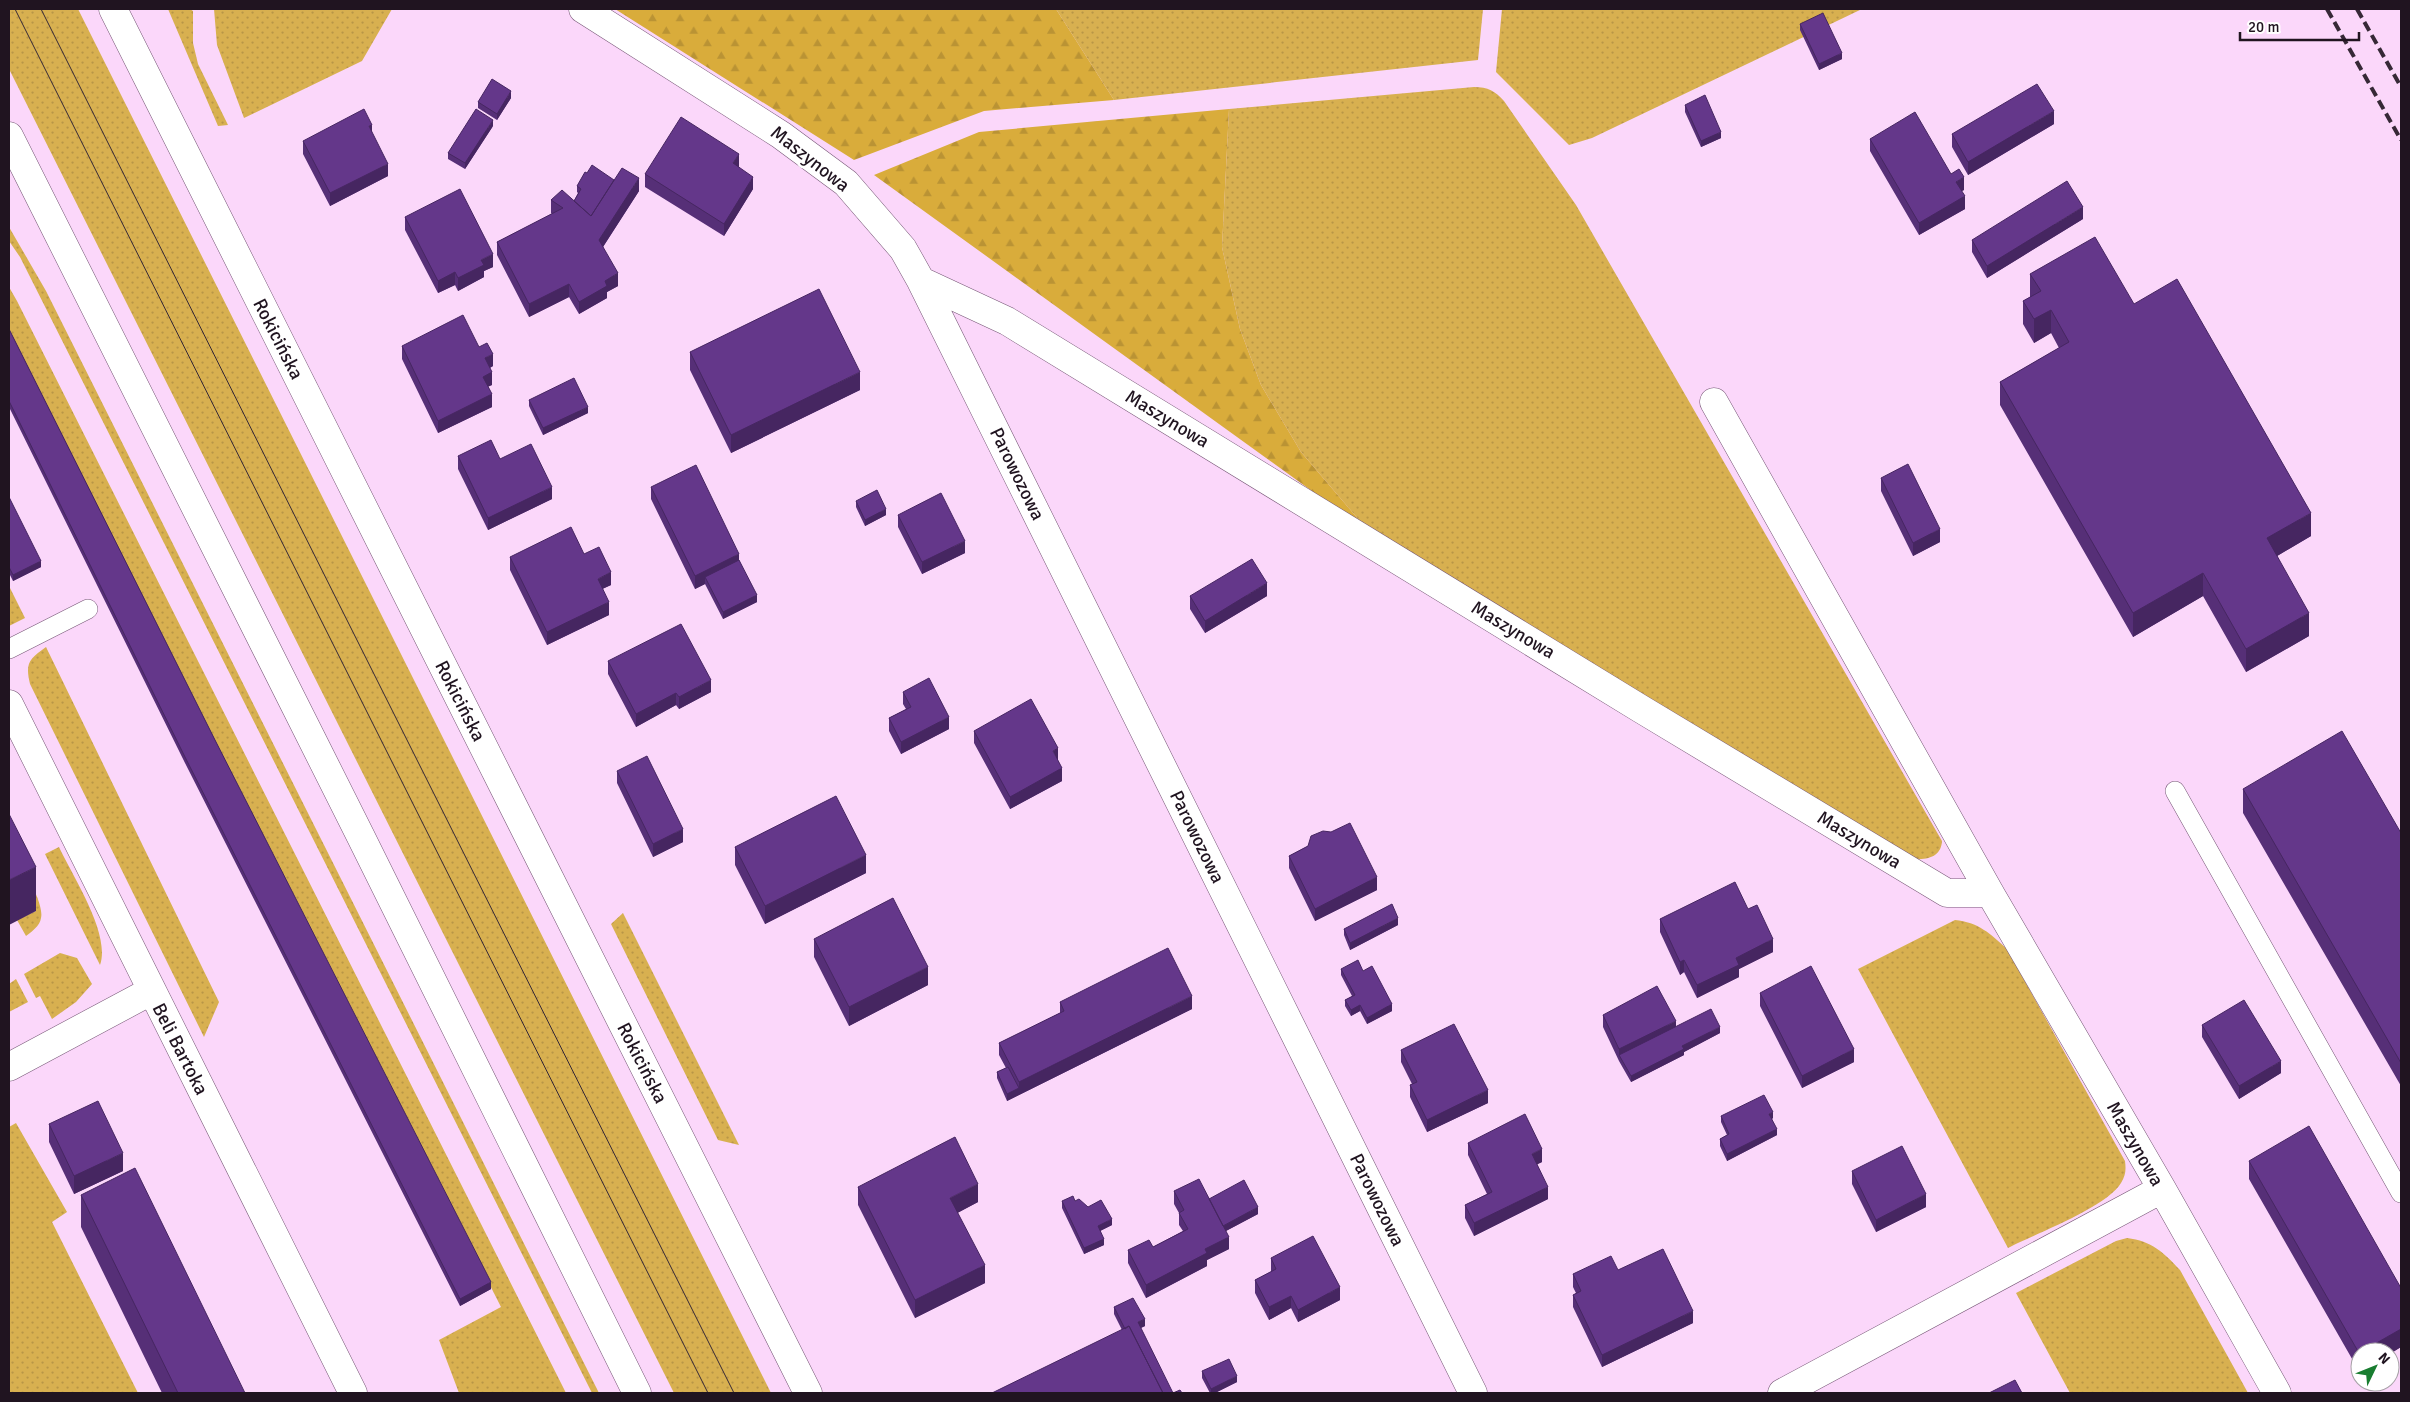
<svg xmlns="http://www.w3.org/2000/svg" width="2410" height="1402" viewBox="0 0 2410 1402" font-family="Signika,sans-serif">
  <defs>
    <pattern id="grass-dots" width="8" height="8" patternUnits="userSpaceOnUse" patternTransform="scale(1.25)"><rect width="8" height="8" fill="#d8b050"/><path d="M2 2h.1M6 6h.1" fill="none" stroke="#b99646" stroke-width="1.8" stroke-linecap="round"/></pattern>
    <pattern id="forest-firs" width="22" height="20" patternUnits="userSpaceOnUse" patternTransform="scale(1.25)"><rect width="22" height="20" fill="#d9ac3b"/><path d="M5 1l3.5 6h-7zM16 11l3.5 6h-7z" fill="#ba9334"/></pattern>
  </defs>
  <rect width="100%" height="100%" fill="#fbd7fa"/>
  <path fill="url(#grass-dots)" d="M9,9H78L771,1393H674L9,69Z
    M168,9H190L193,11V43L198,64L228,125L218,126Z
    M214,9H392L362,61L244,118L217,45Z
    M1056,9H1483L1478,60L1114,100Z
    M1502,9H1862L1592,138L1569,145L1496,72Z
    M1474,87C1488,87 1495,91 1504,101L1576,205L1942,841C1941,858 1926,860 1911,859L1365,527L1301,452L1261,385L1240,329L1222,247L1229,109Z
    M9,227L46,291L599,1393H592L20,257L9,241Z
    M9,287L17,301L566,1393H459L439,1340L501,1307L9,334Z
    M9,586L25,618L9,626Z
    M46,647L219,1002L204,1037L30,684C25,663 29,659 46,647Z
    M9,842C17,858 45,902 41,918C40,926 31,932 26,936L17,920L36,911Z
    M59,847C73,877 111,934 100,965L45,854Z
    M623,913L739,1145L718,1140L611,924Z
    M1955,920C1978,922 1991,934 2007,949L2125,1161C2126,1169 2126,1175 2121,1183C2107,1207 2035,1234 2008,1248L1858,969Z
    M60,953L77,958L92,984L76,1002L52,1019L40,996L36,998L24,974Z
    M16,979L28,1002L9,1012V984Z
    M16,1123L67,1212L52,1222L138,1393H9V1127Z
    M2127,1238C2152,1241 2163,1252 2180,1270L2248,1393H2070L2016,1293L2116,1241Z"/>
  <path fill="url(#forest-firs)" d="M615,9H1056L1114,100L984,111L854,160Z
    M1229,109L1222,247L1240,329L1261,385L1301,452L1365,527L1341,512L874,175L979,132Z"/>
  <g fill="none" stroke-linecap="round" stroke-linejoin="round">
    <g stroke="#765776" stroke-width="20">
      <path id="service" d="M9,649L88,609
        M2175,791L2401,1193"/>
    </g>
    <g stroke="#765776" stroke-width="29">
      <path id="minor" d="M583,9L781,135L846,183L903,249L921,281L1007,321L1641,709L1947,893H1990
        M921,281L1473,1393
        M1714,402L1990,893L2162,1189L2277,1393
        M9,704L353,1393
        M9,1067L151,991
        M1782,1393L2162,1189"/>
    </g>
    <g stroke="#765776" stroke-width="29">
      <path id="secondary" d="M113,9L808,1393
        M9,136L361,837L637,1393"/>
    </g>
    <use href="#service" stroke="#fff" stroke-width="19"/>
    <use href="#minor" stroke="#fff" stroke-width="28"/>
    <use href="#secondary" stroke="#fff" stroke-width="28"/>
    <path stroke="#362836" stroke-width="1" d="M15,9L708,1393
      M41,9L734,1393"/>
    <path stroke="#362836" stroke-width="4" stroke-dasharray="10 5" stroke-linecap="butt" d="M2327,9L2401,140
      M2357,9L2401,87"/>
  </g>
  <path fill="#562f77" d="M1800,24L1842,59L1819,70L1800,30Z
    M511,98L497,120L478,108V102Z
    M1685,105L1721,138L1701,147L1685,112Z
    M2054,124L1968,175L1952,147V134Z
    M493,126L465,169L448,159V153Z
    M372,134L388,176L330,206L303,154V141Z
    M1870,139L1951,174L1964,190L1961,191L1965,209L1919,235L1870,151Z
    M738,167L753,189L724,236L645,187V174Z
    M614,180L639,191L603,247L618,286L607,292V298L579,314L569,297L529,317L497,255V242L552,214L551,213V200L574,201L578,193L577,192V186Z
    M405,217L493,267L484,271V277L458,291L455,285L438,293L405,230Z
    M2083,219L1987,278L1972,252V240Z
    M2030,274L2134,304L2311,536L2277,556L2309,636L2246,672L2203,596L2133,637L2000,405V382L2059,348L2051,333L2034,343L2023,324V301L2030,297Z
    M9,329L215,740L491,1289L460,1306L185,763L9,407Z
    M402,346L479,347L493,366L490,368L492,385L488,386L492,407L438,433L402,359Z
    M690,352L860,390L731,453L690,370Z
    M529,400L588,413L543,435L529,406Z
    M458,456L500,459L552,499L488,530L458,469Z
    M1881,478L1940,542L1913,556L1881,491Z
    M651,487L739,560L757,602L723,619L705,584L695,589L651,499Z
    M9,497L41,567L13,581L9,573Z
    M856,501L886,515L865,526L856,507Z
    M898,515L965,553L922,574L898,527Z
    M510,557L611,585L602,589L609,615L547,645L510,570Z
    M1190,596H1267L1205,633L1190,609Z
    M608,661L711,692L679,709L676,705L636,727L608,674Z
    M903,692L949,729L901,754L889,731V718L906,709L903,704Z
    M974,731L1058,761L1062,781L1010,809L974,743Z
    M617,771L683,842L653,857L617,783Z
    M2243,789L2401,833V1086L2243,813Z
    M1331,832L1377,890L1315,921L1289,868V856L1308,846Z
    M735,847L866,873L765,924L735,865Z
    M1748,909L1773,952L1739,969V977L1697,998L1684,972L1680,975L1660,932V919Z
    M1398,925L1350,950L1344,935V929Z
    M814,939L928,985L849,1026L814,957Z
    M1341,969L1363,971L1392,1011L1367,1024L1360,1011L1351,1016L1345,1006V1000L1352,996L1341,975Z
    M1760,993L1854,1062L1802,1088L1760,1006Z
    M1060,1002L1192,1009L1007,1101L997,1078V1072L1006,1068L999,1055V1043L1060,1013Z
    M1603,1015L1676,1027L1720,1033L1684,1052V1055L1631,1082L1619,1061L1603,1027Z
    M2202,1025L2281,1073L2239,1099L2202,1037Z
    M1401,1050L1488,1103L1427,1132L1410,1097V1085L1412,1084L1401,1062Z
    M1721,1116L1773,1118L1772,1119L1777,1135L1727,1161L1720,1146V1139L1727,1135L1721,1122Z
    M49,1124L123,1171L74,1194L49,1142Z
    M1468,1143L1542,1162L1537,1164L1548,1199L1474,1236L1465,1218V1205L1487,1194L1468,1155Z
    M2249,1161L2401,1288V1347L2359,1371L2249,1179Z
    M1852,1171L1926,1207L1876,1232L1852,1184Z
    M858,1187L978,1202L957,1213L985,1283L915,1318L858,1205Z
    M1174,1191L1209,1199L1258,1214L1226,1231L1229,1249L1207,1260V1266L1146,1298L1128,1263V1250L1153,1247L1183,1231L1179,1225V1213L1174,1204Z
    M81,1195L245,1393H162L81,1227Z
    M1062,1201H1075L1088,1207L1112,1225L1100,1231L1104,1245L1084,1254L1062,1208Z
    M1271,1258L1340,1300L1298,1322L1291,1308L1269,1320L1255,1293V1280L1271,1272Z
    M1618,1270L1693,1323L1602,1367L1573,1307V1295L1576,1293L1573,1287V1274Z
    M1114,1307L1145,1326L1141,1328L1122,1330L1114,1314Z
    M1202,1371L1237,1382L1215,1393H1210L1202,1378Z"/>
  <path fill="#462661" d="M1842,53V59L1819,70V64Z
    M511,91V98L497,120V114Z
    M2054,111V124L1968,175V162Z
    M493,120V126L465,169V163Z
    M372,125V137L369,126Z
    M1721,132V138L1701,147V141Z
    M739,154V167L733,176V163Z
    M388,164V176L330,206V193Z
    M753,177V189L724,236V224Z
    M1964,177V190L1956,194V182Z
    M639,178V191L599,253V240Z
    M1965,196V209L1919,235V223Z
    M2083,207V219L1987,278V266Z
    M493,254V267L484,271V277L458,291V278L481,260Z
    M455,272V285L438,293V281Z
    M618,273V286L607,292V298L579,314V302L605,281Z
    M569,284V297L529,317V304Z
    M2051,310V333L2034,343V319Z
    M493,354V366L485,370V358Z
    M492,372V385L483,389V377Z
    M860,372V390L731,453V435Z
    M492,394V407L438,433V421Z
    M588,407V413L543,435V428Z
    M552,487V499L488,530V518Z
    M886,509V515L865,526V520Z
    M2311,513V536L2267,562V538Z
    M1940,529V542L1913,556V543Z
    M965,541V553L922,574V562Z
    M739,554V566L705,577V584L695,589V576Z
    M41,561V567L13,581V575Z
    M611,572V585L598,591V579Z
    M2203,573V596L2133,637V613Z
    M1267,583V596L1205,633V621Z
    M757,595V602L723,619V612Z
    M609,602V615L547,645V632Z
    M2309,613V636L2246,672V649Z
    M711,680V692L679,709V697Z
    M676,693V705L636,727V714Z
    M949,717V729L901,754V742Z
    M1058,748V761L1053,751Z
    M1062,768V781L1010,809V797Z
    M683,829V842L653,857V844Z
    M866,855V873L765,924V906Z
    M36,867V911L9,925V880Z
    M1377,877V890L1315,921V909Z
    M1398,918V925L1350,950V943Z
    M1773,939V952L1739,969V977L1697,998V985L1736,958Z
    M1684,960V972L1680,975V962Z
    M928,967V985L849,1026V1007Z
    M1192,996V1009L1007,1101V1094L1019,1088V1082Z
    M1392,1004V1011L1367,1024V1018Z
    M1360,1005V1011L1351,1016V1010Z
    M1676,1021V1034L1619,1055V1049Z
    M1720,1027V1033L1684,1052V1055L1631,1082V1076L1682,1046Z
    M1854,1049V1062L1802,1088V1076Z
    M2281,1061V1073L2239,1099V1086Z
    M1488,1090V1103L1427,1132V1120Z
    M1773,1112V1118L1769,1120V1114Z
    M1777,1129V1135L1727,1161V1154Z
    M1542,1149V1162L1532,1167V1154Z
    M123,1153V1171L74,1194V1176Z
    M978,1184V1202L950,1217V1198Z
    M1548,1187V1199L1474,1236V1223Z
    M1926,1194V1207L1876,1232V1220Z
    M1258,1207V1214L1222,1233V1227Z
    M1112,1219V1225L1098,1232V1226Z
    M1229,1237V1249L1207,1260V1266L1146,1298V1285L1205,1249Z
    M1104,1239V1245L1084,1254V1248Z
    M985,1265V1283L915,1318V1300Z
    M491,1282V1289L460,1306V1299Z
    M1340,1287V1300L1298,1322V1310Z
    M1291,1296V1308L1269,1320V1307Z
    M1693,1311V1323L1602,1367V1355Z
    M1145,1319V1326L1138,1329V1322Z
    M2401,1329V1347L2390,1354V1352H2361Z
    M2360,1352V1370L2359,1371V1353Z
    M1237,1376V1382L1215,1393H1211V1389Z"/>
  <path fill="#64378a" stroke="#462661" d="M1823,13L1842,53L1819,64L1800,24Z
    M492,79L511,91L497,114L478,102Z
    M2037,84L2054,111L1968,162L1952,134Z
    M1705,95L1721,132L1701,141L1685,105Z
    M364,109L372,125L369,126L388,164L330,193L303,141Z
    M476,109L493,120L465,163L448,153Z
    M1915,112L1951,174L1959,169L1964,177L1956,182L1965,196L1919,223L1870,139Z
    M681,117L739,154L733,163L753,177L724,224L645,174Z
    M592,165L614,180L591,216L574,201L581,189L577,186L585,172L587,173Z
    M622,168L639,178L599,240L618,273L605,281L607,286L579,302L569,284L529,304L497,242L563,208L551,200L562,190L591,216Z
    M2067,181L2083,207L1987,266L1972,240Z
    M460,189L493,254L481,260L484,265L458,278L455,272L438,281L405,217Z
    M2095,237L2134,304L2177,279L2311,513L2267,538L2309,613L2246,649L2203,573L2133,613L2000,382L2069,342L2051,310L2034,319L2023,301L2041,291L2030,274Z
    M819,289L860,372L731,435L690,352Z
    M463,315L479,347L487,343L493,354L485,358L492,372L483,377L492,394L438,421L402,346Z
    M9,329L215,740L491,1282L460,1299L185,757L9,401Z
    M574,378L588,407L543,428L529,400Z
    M491,440L500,459L531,444L552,487L488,518L458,456Z
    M1908,464L1940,529L1913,543L1881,478Z
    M696,465L739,554L695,576L651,487Z
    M877,490L886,509L865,520L856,501Z
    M941,493L965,541L922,562L898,515Z
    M9,497L41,561L13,575L9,567Z
    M571,527L584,554L599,547L611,572L598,579L609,602L547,632L510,557Z
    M1252,559L1267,583L1205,621L1190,596Z
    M739,560L757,595L723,612L705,577Z
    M681,624L711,680L679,697L676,693L636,714L608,661Z
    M929,678L949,717L901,742L889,718L911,707L903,692Z
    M1031,699L1058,748L1053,751L1062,768L1010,797L974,731Z
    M2342,731L2401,833V1063L2243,789Z
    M647,756L683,829L653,844L617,771Z
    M836,796L866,855L765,906L735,847Z
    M9,814L36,867L9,880Z
    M1350,823L1377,877L1315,909L1289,856L1308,846L1311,836L1323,831L1331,832Z
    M1735,882L1748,909L1757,905L1773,939L1736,958L1739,965L1697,985L1684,960L1680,962L1660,919Z
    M893,898L928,967L849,1007L814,939Z
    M1392,904L1398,918L1350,943L1344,929Z
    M1168,948L1192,996L1019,1082L999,1043L1064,1011L1060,1002Z
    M1358,960L1363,971L1372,966L1392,1004L1367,1018L1360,1005L1351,1010L1345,1000L1355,995L1341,969Z
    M1811,966L1854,1049L1802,1076L1760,993Z
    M1657,986L1676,1021L1619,1049L1603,1015Z
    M2244,1000L2281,1061L2239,1086L2202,1025Z
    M1711,1009L1720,1027L1682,1046L1684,1049L1631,1076L1619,1055Z
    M1454,1024L1488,1090L1427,1120L1410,1085L1417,1082L1401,1050Z
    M1008,1067L1019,1088L1007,1094L997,1072Z
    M1764,1095L1773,1112L1769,1114L1777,1129L1727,1154L1720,1139L1729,1134L1721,1116Z
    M98,1101L123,1153L74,1176L49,1124Z
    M1525,1114L1542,1149L1532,1154L1548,1187L1474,1223L1465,1205L1492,1192L1468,1143Z
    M2309,1126L2401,1288V1329L2359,1353L2249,1161Z
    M955,1137L978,1184L950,1198L985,1265L915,1300L858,1187Z
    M1902,1146L1926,1194L1876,1220L1852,1171Z
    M135,1168L245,1393H178L81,1195Z
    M1199,1179L1229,1237L1205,1249L1207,1253L1146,1285L1128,1250L1149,1240L1153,1247L1188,1229L1179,1213L1184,1210L1174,1191Z
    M1244,1180L1258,1207L1223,1226L1209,1199Z
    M1073,1196L1075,1201L1079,1199L1088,1207L1101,1200L1112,1219L1098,1226L1104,1239L1084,1248L1062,1201Z
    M1313,1236L1340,1287L1298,1310L1291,1296L1269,1307L1255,1280L1276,1269L1271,1258Z
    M1663,1249L1693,1311L1602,1355L1573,1295L1581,1291L1573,1274L1611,1256L1618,1270Z
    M1133,1298L1145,1319L1138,1322L1173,1393H1163L1129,1326L1125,1329L1114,1307Z
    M1129,1326L1163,1393H992Z
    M1229,1359L1237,1376L1211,1389L1202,1371Z
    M2015,1380L2022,1393H1989Z
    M1180,1390L1182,1393H1173Z"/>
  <g text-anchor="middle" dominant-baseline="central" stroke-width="5" stroke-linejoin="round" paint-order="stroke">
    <g font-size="19" fill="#201420" stroke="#fff">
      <text transform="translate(810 159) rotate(38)">Maszynowa</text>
      <text transform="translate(278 339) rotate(63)">Rokicińska</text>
      <text transform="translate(1167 419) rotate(31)">Maszynowa</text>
      <text transform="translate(1017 474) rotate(64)">Parowozowa</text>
      <text transform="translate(1513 630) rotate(31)">Maszynowa</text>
      <text transform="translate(460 701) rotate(63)">Rokicińska</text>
      <text transform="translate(1197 837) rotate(64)">Parowozowa</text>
      <text transform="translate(1859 840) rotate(31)">Maszynowa</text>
      <text transform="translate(180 1049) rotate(63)">Beli Bartoka</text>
      <text transform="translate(642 1063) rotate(63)">Rokicińska</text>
      <text transform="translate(2135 1144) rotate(60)">Maszynowa</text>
      <text transform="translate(1377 1200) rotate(64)">Parowozowa</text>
    </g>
  </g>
  <rect width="2410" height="1402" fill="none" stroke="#201420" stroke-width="20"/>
  <g transform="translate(2375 1367) rotate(47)"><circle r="24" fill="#ffffff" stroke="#a6a1a6"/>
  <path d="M0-4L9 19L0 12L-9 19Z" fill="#197d30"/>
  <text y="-8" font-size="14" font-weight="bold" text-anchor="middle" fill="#201420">N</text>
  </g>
  <path d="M2240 32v8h119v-8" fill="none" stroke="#201420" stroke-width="2.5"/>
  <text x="2248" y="32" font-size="15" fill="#201420" stroke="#ffffff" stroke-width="4" paint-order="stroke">20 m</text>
</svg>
